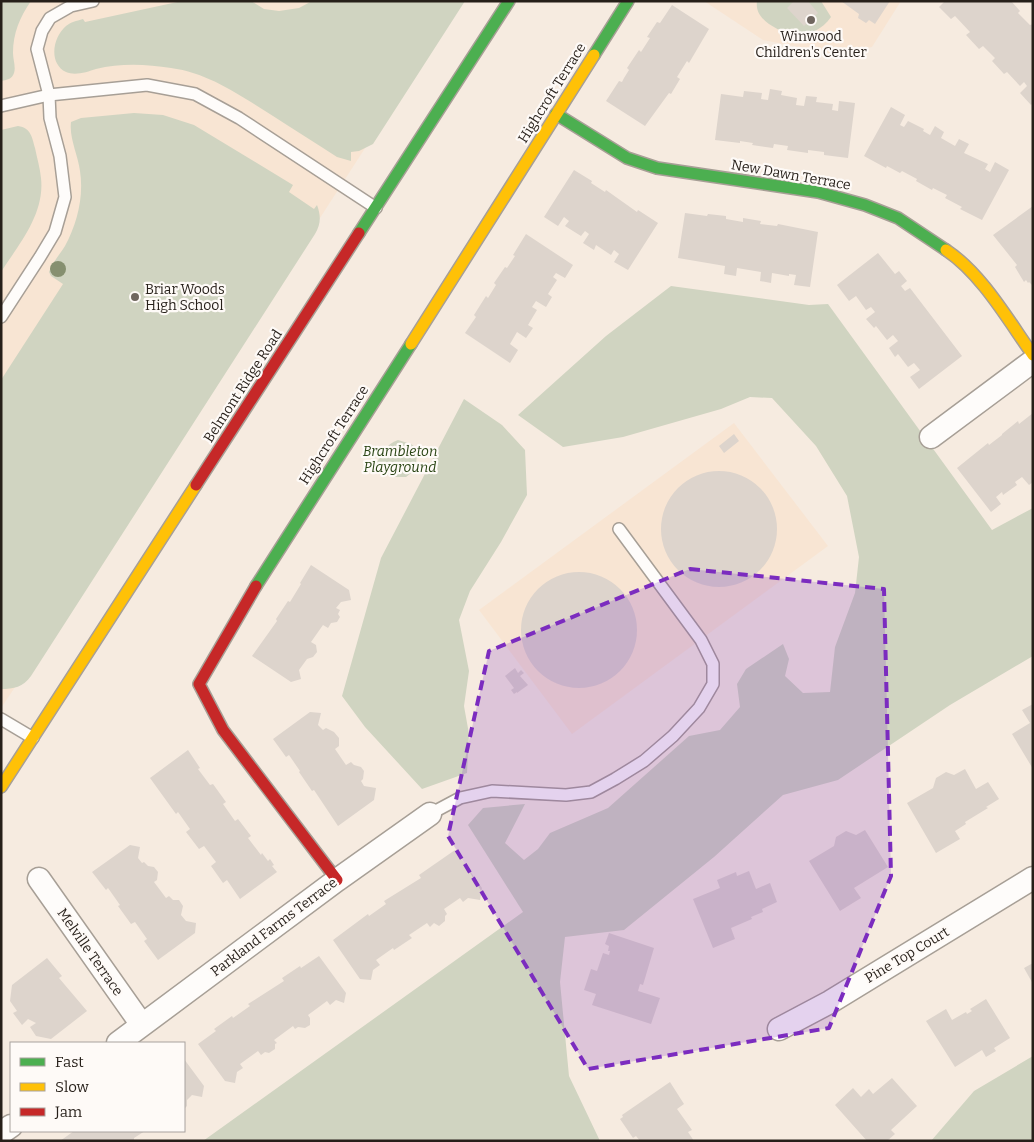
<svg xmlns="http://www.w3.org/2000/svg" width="1034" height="1142" viewBox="0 0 1034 1142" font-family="Bitter,serif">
  <rect width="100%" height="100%" fill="#f6ebe0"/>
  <path fill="#f8e5d3" d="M1,1H460L78,593L1,708Z
    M704,1H901L872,47L834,54L763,40Z
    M734,423L828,546L572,734L479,610Z"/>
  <path fill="#d0d4c1" d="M1,1H31C20,17 13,33 13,53C13,59 16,67 14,73C12,79 7,80 1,81Z
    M182,1H251L264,9L279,11L299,8L312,1H465L373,144L359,151L351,152V161L337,157C316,143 294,130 273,116C241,96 209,73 171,68C146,64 120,63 96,69C87,72 75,76 66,72C48,63 53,37 66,26C71,22 76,21 83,19L85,22Z
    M757,1H821L831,17C822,30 810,34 794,38C780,29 754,22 757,1Z
    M134,113L163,115L194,125L293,185L289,192L314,209L317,205C321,216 321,224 315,234L31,676C23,687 14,689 1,689V380L63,284L51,276L49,272C52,263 60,254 65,246C77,224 84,197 80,171C78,155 69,138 71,122L81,118Z
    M18,126C31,128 32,137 35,148C37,158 40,168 41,178C45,214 19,244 1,272V130Z
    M671,286L809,305L828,304L992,530L1033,508V656L950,705L838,780L783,795L714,857L624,930L565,937L560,982L569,1076L600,1141H203L523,912L468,825L483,808L525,804L505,843L524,860L538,849L550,833L608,808L689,736L720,730L740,707L737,684L746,669L783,644L789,659L785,676L803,693L830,692L835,647L855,593L859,557L847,496L816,446L772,398L750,397L721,409L623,437L563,447L518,415L606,336Z
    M464,399L502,425L525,450L527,495L501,542L470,591L459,620L469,671L464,706L469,734L467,773L422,789L365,727L342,696L381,558Z
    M398,440L411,444L418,449L415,470L406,477H394L378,473L376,464C382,454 386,444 398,440Z
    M1033,1056V1141H931L974,1091Z"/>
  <path fill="#ddd4cc" d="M794,1H808L818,13L804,26L787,8Z
    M841,1H890L875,24L869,20L866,23L858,18L859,14Z
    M945,1H1011L1020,11L1018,13L1030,25L1033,24V103L1031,105L1020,93L1027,86L1024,82L1020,86L1007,72L1004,74L992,61L995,58L983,46L979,49L966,35L970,32L955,16L951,19L939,7Z
    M672,5L709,29L689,63L687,61L677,77L680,79L671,94L669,93L645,126L606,101L619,81L622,82L624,78L629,70L627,68L639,50L641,52L650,38L647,37L657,22L660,23Z
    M770,89L782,91L781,95L797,98L796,105L804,106L806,96L817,97L816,102L833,104L832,110L838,111L839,101L855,103L848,158L824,155V152L808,150V153L787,150L788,146L774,144L773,148L752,145L753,143L740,141V143L715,140L721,94L743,97L744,91L762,93L761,99L768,100Z
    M891,107L905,115L900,125L904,127L908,121L924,129L923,131L930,135L935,126L944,132L941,138L955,146L959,139L969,144L964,153L988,164L985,169L990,172L995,162L1009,170L982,220L960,209L962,207L945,198L947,195L933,188L932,190L916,181L917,179L902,171L900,173L887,166L886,168L864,156Z
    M574,170L592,181L591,183L605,192L606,190L637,212L638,210L658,223L628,270L614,262L619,254L614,250L611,255L596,245L594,250L583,243L589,234L585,231L581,236L565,226L569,221L564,217L558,226L544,217Z
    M1033,206V286L1029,282L1028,283L1026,280L1024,282L1015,267L1017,265L993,235Z
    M685,213L707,216L708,214L726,216V219L743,222V218L761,221L760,224L777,226L778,224L818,232L810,287L794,285L796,275L789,274V276L772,273L771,283L760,281L761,272L737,268L736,276L724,274L725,266L678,258Z
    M526,234L573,265L565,278L556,273L553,277L557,280L548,294L552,297L546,307L536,301L532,307L537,310L528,325L533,328L526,338L517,332L510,344L518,350L510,363L465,333L476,317L474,315L486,296L488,298L496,285L494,283L505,267L507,268L515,256L513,255Z
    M878,253L895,274L899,271L907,281L901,286L905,291L910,288L962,356L919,389L910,377L920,370L914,363L908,367L898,354L895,357L889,348L898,341L893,335L887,340L876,326L874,328L866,319L875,312L871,307L866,310L856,296L849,301L837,285Z
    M1033,413V482L1029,485L1022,477L1015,482L1017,485L1003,495L1002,492L996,497L1001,504L991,512L957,468L988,443L989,445L1002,435V434L1018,421L1019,424Z
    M734,434L739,441L724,453L719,446Z
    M661 529a58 58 0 1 1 116 0a58 58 0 1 1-116 0Z
    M311,565L349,590L351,600L341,602L336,608L340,610L338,614L340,617L337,622L331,623L328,628L323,625L311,642L316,645L317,652L313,657L307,659L299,670L301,679L291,682L252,656L277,621L276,619L288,601L290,602L301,584L300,583Z
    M521 630a58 58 0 1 1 116 0a58 58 0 1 1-116 0Z
    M515,668L518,673L521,670L524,673L520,676L528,685L517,693V692L514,694L511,690L514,688L505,676Z
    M1033,704V769L1012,734L1030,723L1022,710Z
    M310,712L321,713L318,725L323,730L326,728L334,732L339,738V746L335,749L346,765L351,762L354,765L361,767L364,771L363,779L361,781L364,786L376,788L374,800L338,826L314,790L312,791L299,772L300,771L289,755L286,757L273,739Z
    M188,750L200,768L198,769L210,785L213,784L226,802L223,804L235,821L238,819L251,836L248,838L261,855L262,853L268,861L270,859L274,865L272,866L277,872L240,899L227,880L223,883L211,866L216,862L204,846L199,849L186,832L190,829L178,812L176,814L150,778Z
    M965,769L976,789L988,782L999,799L986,807L988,808L965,822L966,824L955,831L960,839L936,853L907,803L933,788L936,778L946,772L954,775Z
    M865,830L888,867L854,888L861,898L840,911L809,861L834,846L836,837L846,831L856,835Z
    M130,845L140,847L138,858L142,863L144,862L148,866L154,867L158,872L157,880L154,882L166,898L169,896L173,900H179L183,906L181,915L186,921L196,923L195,933L158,960L144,941L147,939L135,922L131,924L118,906L120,905L108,888L106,890L92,872Z
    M455,850L482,888L480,900L468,898L463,902L460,898L444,909L447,914L445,916V921L439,926L434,923L430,927L427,923L409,935L412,938L394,950L393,948L376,960L380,965L373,970L371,980L360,979L333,940L368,914L369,916L386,904L384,901L421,878L419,875Z
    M749,871L756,889L770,883L777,902L762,909L763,912L751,917L752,919L731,928L735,939L713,948L693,899L720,888L717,880L736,872L737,876Z
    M609,933L654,948L643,985L640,984L638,991L660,998L651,1024L592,1005L596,994L584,990L591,969L597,971L603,953L609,955L610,951H608L609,946L605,944Z
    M319,956L346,993L344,1003L336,1000L330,1005L327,1001L308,1015L310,1018V1025L305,1028L298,1027L295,1029L293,1026L274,1040L277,1043L275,1044V1049L269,1053L265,1052L261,1055L258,1051L240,1064L243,1068L237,1072L235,1083L225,1081L198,1044L216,1031L214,1029L232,1016L233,1018L250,1006L248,1004L284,981L282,978L300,966L301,968Z
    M47,958L62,976L59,978L87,1011L51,1039L36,1036L30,1027L36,1023L28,1019L22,1025L13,1013L17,1011L10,1001L12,985Z
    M1033,963V984L1024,968Z
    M986,999L1010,1038L994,1048L996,1051L986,1057L982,1050L955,1067L926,1021L946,1009L952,1020L966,1012L967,1014L972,1011L970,1009Z
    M184,1059L204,1086L202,1097L192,1095L187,1100V1106L184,1109Z
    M892,1078L917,1106L891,1130L895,1134L887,1141H867L835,1105L853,1088L861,1097L869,1089L873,1094Z
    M670,1082L684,1104L677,1109L692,1130L688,1132L694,1141H640L636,1136L633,1138L620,1119L623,1117L622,1115Z
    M74,1131H145L134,1138V1141H60Z"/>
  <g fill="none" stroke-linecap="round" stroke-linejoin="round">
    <g stroke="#a79f96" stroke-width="14">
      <path id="lane" d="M1,106L49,95L147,85L195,94L239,118L376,208
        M1,317L40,257L55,232L65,197L60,156L50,118L49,95L37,49L42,31L50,18L71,6L93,1
        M1,719L33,738
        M430,814L460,798L492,791L566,795L591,792L615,779L644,761L673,736L699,708L713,684V664L701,640L619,529"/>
    </g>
    <g stroke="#a79f96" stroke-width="25">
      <path id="street" d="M931,437L1033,361
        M39,879L142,1025
        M779,1029L830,1002L1033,878
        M118,1043L337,880L430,814
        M1,1133L11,1126"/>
    </g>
    <g stroke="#a79f96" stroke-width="14">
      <path id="fast" d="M594,55L628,1
        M556,114L627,158L657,168L818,192L865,205L898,218L946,250
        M359,233L509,1
        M256,586L411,344"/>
    </g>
    <g stroke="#a79f96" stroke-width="14">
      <path id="slow" d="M946,250C982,274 1008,320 1033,355
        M411,344L594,55
        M1,787L196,485"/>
    </g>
    <g stroke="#a79f96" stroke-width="14">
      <path id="jam" d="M196,485L359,233
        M256,586L199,684L223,730L337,880"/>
    </g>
    <use href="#lane" stroke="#fefcfa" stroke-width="11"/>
    <use href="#street" stroke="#fefcfa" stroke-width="22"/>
    <use href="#fast" stroke="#4caf50" stroke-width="11"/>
    <use href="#slow" stroke="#ffc107" stroke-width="11"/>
    <use href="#jam" stroke="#c62828" stroke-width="11"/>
  </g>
  <circle fill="#869070" cx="58" cy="269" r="8"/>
  <path fill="#7b2cbf" fill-opacity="0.2" stroke="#7b2cbf" stroke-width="4" stroke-dasharray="10 6" stroke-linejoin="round" d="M690,569L884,589L891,876L829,1028L588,1069L448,836L489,651Z"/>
  <g fill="#6f665f" stroke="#fefaf7" stroke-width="2">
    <circle cx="811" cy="20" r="5"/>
    <circle cx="135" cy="297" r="5"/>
  </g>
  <g text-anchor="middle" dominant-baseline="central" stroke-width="4.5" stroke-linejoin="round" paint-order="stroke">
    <g font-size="14" fill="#261f19" stroke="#fefaf7">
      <text x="811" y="36">Winwood<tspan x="811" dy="16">Children's Center</tspan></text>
      <text x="145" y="289" text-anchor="start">Briar Woods<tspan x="145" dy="16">High School</tspan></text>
    </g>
    <g font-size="14" fill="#261f19" stroke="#fefaf7">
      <text transform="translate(552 93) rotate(-58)">Highcroft Terrace</text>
      <text transform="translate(791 175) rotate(10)">New Dawn Terrace</text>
      <text transform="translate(243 386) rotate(-57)">Belmont Ridge Road</text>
      <text transform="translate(334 435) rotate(-57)">Highcroft Terrace</text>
      <text transform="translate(274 927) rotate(-37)">Parkland Farms Terrace</text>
      <text transform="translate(90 952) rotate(55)">Melville Terrace</text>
      <text transform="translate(907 955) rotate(-31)">Pine Top Court</text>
    </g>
    <g font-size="14" font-style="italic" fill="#2a4515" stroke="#fefaf7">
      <text x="400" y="451">Brambleton<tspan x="400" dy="16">Playground</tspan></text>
    </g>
  </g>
  <rect width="1034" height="1142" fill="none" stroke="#261f19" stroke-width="5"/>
  <rect x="10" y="1042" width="175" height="90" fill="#fefaf7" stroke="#a8a29e"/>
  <rect x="20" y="1058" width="25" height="8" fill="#4caf50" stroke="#a8a29e"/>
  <text x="55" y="1067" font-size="15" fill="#261f19">Fast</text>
  <rect x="20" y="1083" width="25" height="8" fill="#ffc107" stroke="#a8a29e"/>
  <text x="55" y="1092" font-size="15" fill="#261f19">Slow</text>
  <rect x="20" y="1108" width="25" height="8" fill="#c62828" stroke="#a8a29e"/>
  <text x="55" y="1117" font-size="15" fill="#261f19">Jam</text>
</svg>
